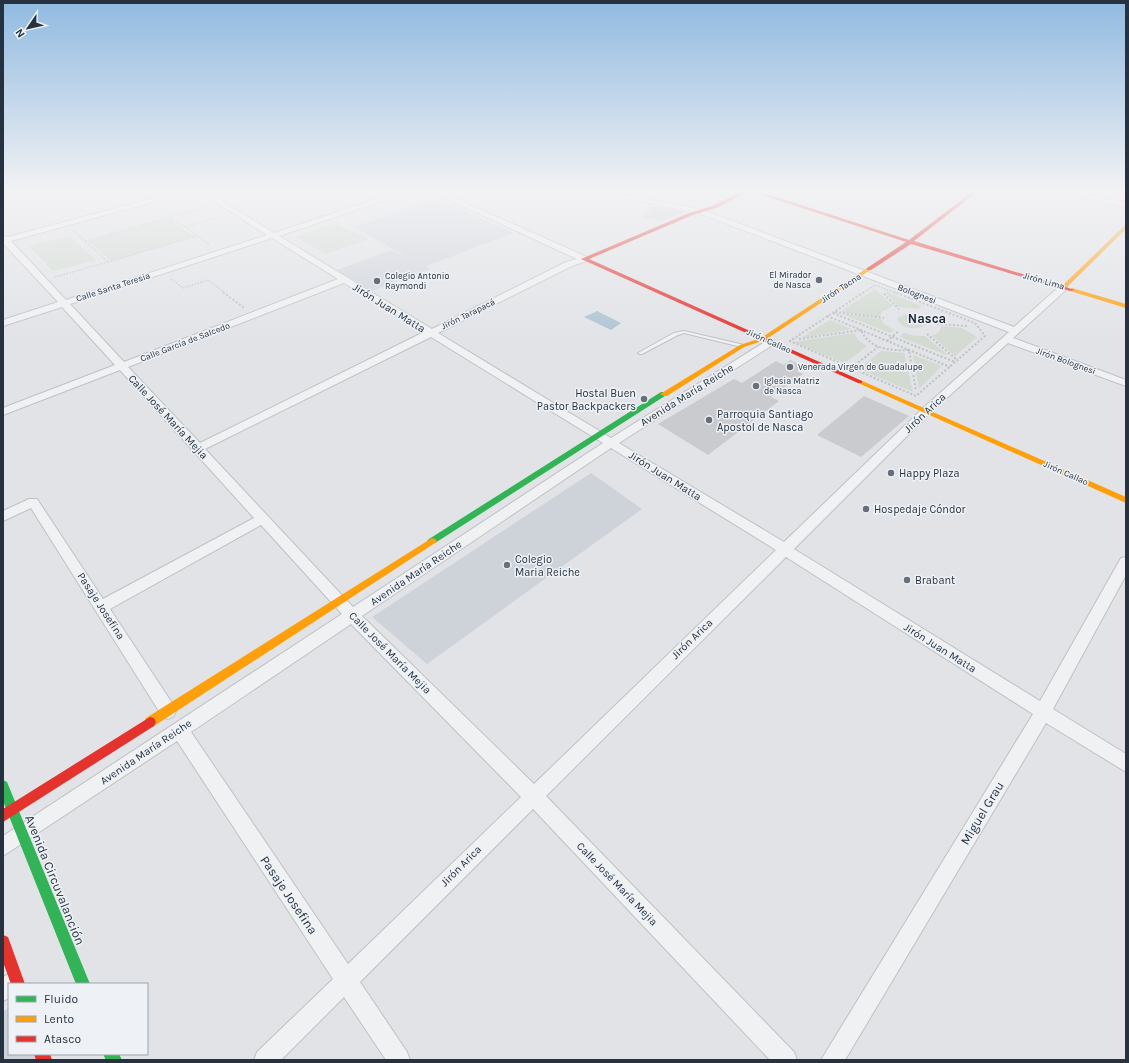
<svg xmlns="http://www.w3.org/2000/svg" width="1129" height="1063" viewBox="0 0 1129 1063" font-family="Karla,sans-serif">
  <rect width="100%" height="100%" fill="#e1e3e6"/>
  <path fill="#ced3da" d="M436,199L514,233L426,266L430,269L372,291L337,270L392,250L414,261L354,227Z
    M591,473L642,509L427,664L372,617Z
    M9,1007V1054H38L40,1060H3V1012Z"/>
  <path fill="#d2dad1" d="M169,218L194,237L111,261L88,241Z
    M335,223L350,231L345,233L352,231L368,239L326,254L295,237Z
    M69,236L96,260L53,271L29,246Z
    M875,289L893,306L883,311L879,317L840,312Z
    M884,291L922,306L918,309L899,307Z
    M842,314L881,319L884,324L894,330L890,333Z
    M906,314L920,318L926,325C918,331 899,329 897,318Z
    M830,320L851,329L801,338Z
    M941,326L962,328L977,337L955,356L932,336L939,332Z
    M854,333L858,340L867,346L845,363L794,342Z
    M904,333L916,336H925L949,356L900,337Z
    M881,351L904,353L913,392L859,369Z
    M913,355L942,366L919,389Z"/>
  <path fill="#adc3d3" d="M597,311L621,323L611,330L584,317Z"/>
  <path fill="#c9cbce" d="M653,206L676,210L685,212L662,221L642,217Z
    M790,360L804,367L797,371L803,374L771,397L779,401L708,455L658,424L734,379L742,383L776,361L784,365Z
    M864,396L909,416L861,457L817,435Z"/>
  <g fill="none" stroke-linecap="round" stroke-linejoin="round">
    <g stroke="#bfc1c4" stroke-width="2">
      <path id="lane" d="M684,331L744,345V346L742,347L684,333L678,335L642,354H640L638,353L674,333Z"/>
    </g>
    <g stroke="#bfc1c4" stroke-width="2">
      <path id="street" d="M177,192H189L11,241L66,300L267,235L199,192H207L274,233L398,192H409L279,236L432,329L566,262L577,259L432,192H441L587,257V261L572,266L438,333L611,438L768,340H774V344L619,443L784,542L922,409L1009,332L699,213L594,192H610L703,210L1014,327L1061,285H1067V289L1013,338L1126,380V386L1008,343L930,413L794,549L1040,701L1121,558L1126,557V575L1053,709L1126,754V772L1046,723L845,1060H821L1033,714L786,557L546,796L794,1052L797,1060H770L533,809L360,982L407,1052L410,1060H386L344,997L281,1060H254L257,1052L333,979L177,741L3,856V836L342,614L261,525L110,609L174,706L176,711L174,716L168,719L162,716L31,508L3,521V511L29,499H37L103,599L254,518L120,370L3,415V408L115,365L62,307L3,326V320L58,302L3,243V235L8,237ZM272,238L338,279L124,362L70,304ZM344,283L424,332L200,443L128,367ZM431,337L603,443L353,607L205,449ZM611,448L776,550L534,784L362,616ZM351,624L521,797L348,964L191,732Z
        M1062,192H1076L1126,203V207Z
        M9,974L17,977L19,984H9V998L3,1001V977Z"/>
    </g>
    <path stroke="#bfc2c5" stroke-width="1.5" stroke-dasharray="1.5 1.5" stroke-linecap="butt" d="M171,218L185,227
      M74,231L85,241L208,207
      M209,244L185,227L223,216
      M108,262L197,236
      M55,277L108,262L85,241
      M171,279L183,288L208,280L225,293
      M863,293L875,285L896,293"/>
    <path stroke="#bfc2c5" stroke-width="2" stroke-dasharray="2 2" stroke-linecap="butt" d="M223,292L244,308
      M864,292L790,341L916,396L985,336L975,323L894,292
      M884,294L899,309
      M835,312L884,318
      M833,313L955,362
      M827,316L950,367
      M937,324L967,326
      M927,334L957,360
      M799,339L861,330C869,349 890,351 909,350L916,391
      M887,341L899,331
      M855,365L878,347"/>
    <use href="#lane" fill="#f0f1f3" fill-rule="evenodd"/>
    <use href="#street" fill="#f0f1f3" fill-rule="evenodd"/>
    <path fill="#30b455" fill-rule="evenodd" d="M661,392H664L668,394L435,543H429L427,541L429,539Z
      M3,780L7,782L90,984H76L3,801Z
      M103,1054H119L122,1060H106Z"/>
    <path fill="#ff9f0a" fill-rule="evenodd" d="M1126,224V229L1066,288H1062V286Z
      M867,268L872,269L765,340L744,347L667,396H664L660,394L740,345L761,338Z
      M1072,288L1126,304V308L1070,291L1069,290Z
      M860,380L1126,497V503L858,383V381Z
      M432,538L435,539L437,541L435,543L154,726L150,727L146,726L144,722L146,718Z"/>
    <path fill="#e5322d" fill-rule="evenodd" d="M741,192H748L716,208L693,215L589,259L862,381V383H858L581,259L689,213L712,206Z
      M753,192H761L909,240L972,192H977L914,241L1075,290L1070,291L911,244L871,270H867V268L906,242Z
      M150,717L154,718L156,722L154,726L3,822V809Z
      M3,935L8,937L25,984H11L3,962Z
      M34,1054H50L52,1060H36Z"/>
  </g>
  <linearGradient id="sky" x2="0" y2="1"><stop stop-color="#90bae0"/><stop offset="0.56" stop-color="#f2f2f4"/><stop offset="1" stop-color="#f2f2f4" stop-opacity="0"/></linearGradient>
  <rect width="1129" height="341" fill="url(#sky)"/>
  <g fill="#67707a" stroke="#eef2f6" stroke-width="1.5">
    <circle cx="819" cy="280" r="4"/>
    <circle cx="377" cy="281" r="4"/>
    <circle cx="790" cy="367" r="4"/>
    <circle cx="756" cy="386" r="4"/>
    <circle cx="644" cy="399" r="4"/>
    <circle cx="709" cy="420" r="4"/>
    <circle cx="891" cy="473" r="4"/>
    <circle cx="866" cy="509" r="4"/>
    <circle cx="507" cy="565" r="4"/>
    <circle cx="907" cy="580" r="4"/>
  </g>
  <g text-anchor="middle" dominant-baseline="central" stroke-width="3" stroke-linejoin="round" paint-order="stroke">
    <g font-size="9" fill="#263240" stroke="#eef2f6" text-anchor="start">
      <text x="811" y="275" text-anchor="end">El Mirador<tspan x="811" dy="10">de Nasca</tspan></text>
      <text x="385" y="276">Colegio Antonio<tspan x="385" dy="10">Raymondi</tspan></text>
      <text x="798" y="367">Venerada Virgen de Guadalupe</text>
      <text x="764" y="381">Iglesia Matriz<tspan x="764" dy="10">de Nasca</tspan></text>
    </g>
    <g font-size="9" fill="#263240" stroke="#eef2f6">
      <text transform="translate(1044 281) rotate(16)">Jirón Lima</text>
      <text transform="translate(113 287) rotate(-18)">Calle Santa Teresia</text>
      <text transform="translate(841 288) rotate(-33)">Jirón Tacna</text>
      <text transform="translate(917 294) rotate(21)">Bolognesi</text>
      <text transform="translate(468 314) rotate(-26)">Jirón Tarapacá</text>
      <text transform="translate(769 341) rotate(24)">Jirón Callao</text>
      <text transform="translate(185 342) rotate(-21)">Calle García de Salcedo</text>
      <text transform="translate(1066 361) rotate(20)">Jirón Bolognesi</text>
      <text transform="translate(1066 473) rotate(24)">Jirón Callao</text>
    </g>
    <g font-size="11" fill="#263240" stroke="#eef2f6">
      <text transform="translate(389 308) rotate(32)">Jirón Juan Matta</text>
      <text transform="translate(687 395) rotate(-32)">Avenida María Reiche</text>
      <text transform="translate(925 413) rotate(-43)">Jirón Arica</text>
      <text transform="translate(168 417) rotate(47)">Calle José María Mejia</text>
      <text transform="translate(665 476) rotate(32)">Jirón Juan Matta</text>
      <text transform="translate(416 573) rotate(-34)">Avenida María Reiche</text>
      <text transform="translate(101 606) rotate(57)">Pasaje Josefina</text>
      <text transform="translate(692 639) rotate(-44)">Jirón Arica</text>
      <text transform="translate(940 648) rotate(32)">Jirón Juan Matta</text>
      <text transform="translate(390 653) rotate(45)">Calle José María Mejia</text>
      <text transform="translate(146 752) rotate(-34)">Avenida María Reiche</text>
      <text transform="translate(461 866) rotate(-45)">Jirón Arica</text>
      <text transform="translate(617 884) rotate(46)">Calle José María Mejia</text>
    </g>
    <g font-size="11" fill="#263240" stroke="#eef2f6" text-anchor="start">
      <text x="636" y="393" text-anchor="end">Hostal Buen<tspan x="636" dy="13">Pastor Backpackers</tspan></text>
      <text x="717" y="414">Parroquia Santiago<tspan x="717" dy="13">Apostol de Nasca</tspan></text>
      <text x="899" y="473">Happy Plaza</text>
      <text x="874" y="509">Hospedaje Cóndor</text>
      <text x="515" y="559">Colegio<tspan x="515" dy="13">Maria Reiche</tspan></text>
      <text x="915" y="580">Brabant</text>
    </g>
    <g font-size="13" font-weight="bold" fill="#192331" stroke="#eef2f6">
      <text x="927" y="318">Nasca</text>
    </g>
    <g font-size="13" fill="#263240" stroke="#eef2f6">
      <text transform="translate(982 813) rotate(-59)">Miguel Grau</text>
      <text transform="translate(55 880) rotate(68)">Avenida Circuvalanción</text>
      <text transform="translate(289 895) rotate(56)">Pasaje Josefina</text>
    </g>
  </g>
  <rect width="1129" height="1063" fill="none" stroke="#263240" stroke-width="8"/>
  <rect x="8" y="983" width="140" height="72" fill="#eef2f6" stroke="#9ea5ad"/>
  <rect x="16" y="996" width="20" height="6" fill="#30b455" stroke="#9ea5ad"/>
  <text x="44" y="1003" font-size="12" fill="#263240">Fluido</text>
  <rect x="16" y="1016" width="20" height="6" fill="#ff9f0a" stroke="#9ea5ad"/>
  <text x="44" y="1023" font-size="12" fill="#263240">Lento</text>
  <rect x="16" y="1036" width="20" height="6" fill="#e5322d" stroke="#9ea5ad"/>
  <text x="44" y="1043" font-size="12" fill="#263240">Atasco</text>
  <g transform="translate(28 28) rotate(236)" stroke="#eef2f6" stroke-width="3" paint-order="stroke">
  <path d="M0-3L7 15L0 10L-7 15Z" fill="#263240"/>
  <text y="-6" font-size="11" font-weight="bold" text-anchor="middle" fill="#263240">N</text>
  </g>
</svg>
